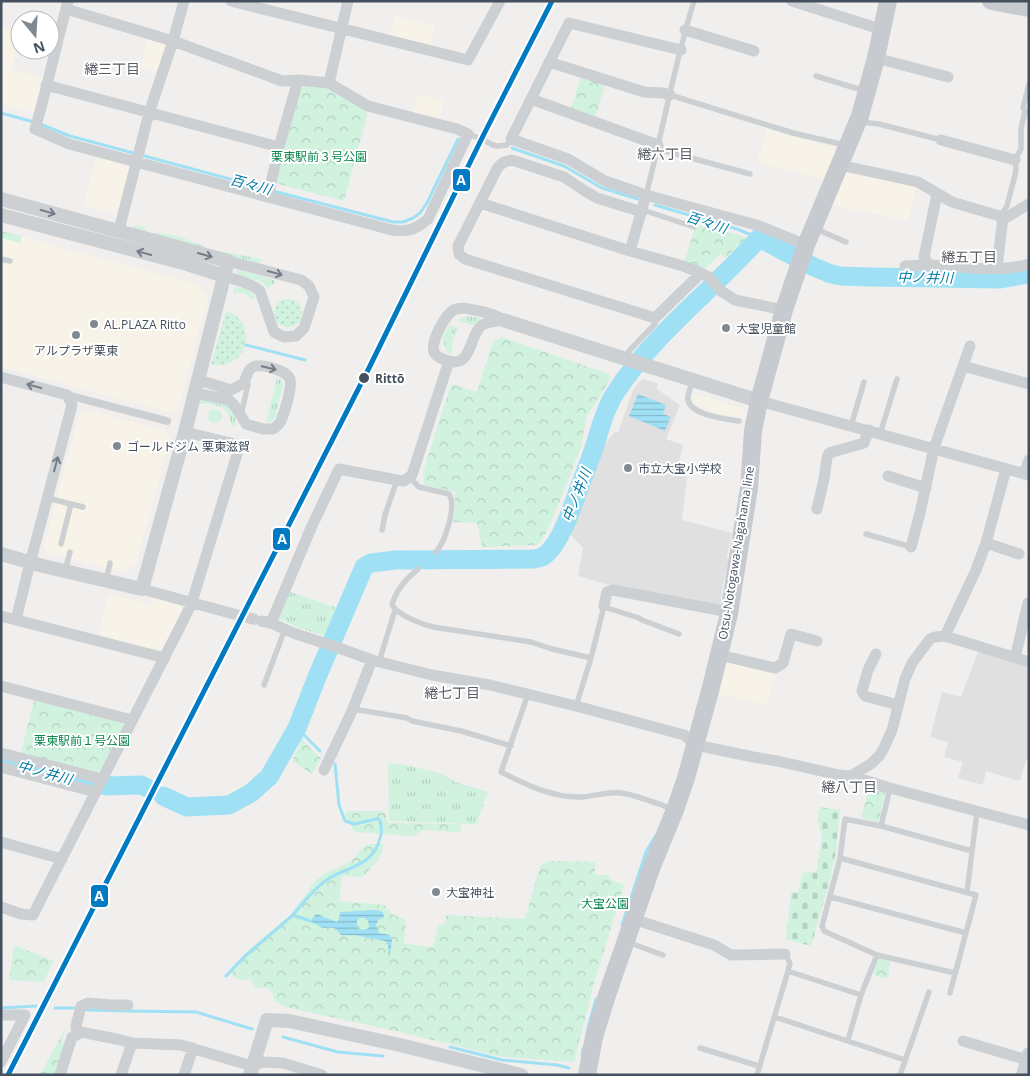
<svg xmlns="http://www.w3.org/2000/svg" width="1030" height="1076" viewBox="0 0 1030 1076" font-family="'Open Sans','Noto Sans JP',sans-serif">
  <defs>
    <pattern id="grass-tufts" width="24" height="20" patternUnits="userSpaceOnUse" patternTransform="scale(1.25)"><rect width="24" height="20" fill="#d0f2de"/><path d="M3 7l-1-3M5 7V3M7 7l1-3M15 17l-1-3M17 17v-4M19 17l1-3" fill="none" stroke="#b4d1c1"/></pattern>
    <pattern id="forest-crowns" width="20" height="18" patternUnits="userSpaceOnUse" patternTransform="scale(1.25)"><rect width="20" height="18" fill="#d0f2de"/><path d="M2 6a3 3 0 1 1 6 0M12 15a3 3 0 1 1 6 0" fill="none" stroke="#b4d1c1"/></pattern>
    <pattern id="cemetery-stones" width="16" height="16" patternUnits="userSpaceOnUse" patternTransform="scale(1.25)"><rect width="16" height="16" fill="#d0f2de"/><path d="M2 7V4a2 2 0 0 1 4 0v3zM10 15v-3a2 2 0 0 1 4 0v3z" fill="#b4d1c1"/></pattern>
    <pattern id="garden-dots" width="8" height="8" patternUnits="userSpaceOnUse" patternTransform="scale(1.25)"><rect width="8" height="8" fill="#d0f2de"/><path d="M2 2h.1M6 6h.1" fill="none" stroke="#b4d1c1" stroke-width="1.8" stroke-linecap="round"/></pattern>
    <pattern id="water-rules" width="6" height="5" patternUnits="userSpaceOnUse" patternTransform="scale(1.25)"><rect width="6" height="5" fill="#a0e0f4"/><path d="M0 2.5h6" fill="none" stroke="#84b8c9"/></pattern>
  </defs>
  <rect width="100%" height="100%" fill="#f0efee"/>
  <path fill="#f8f3e8" d="M395,15L435,26L430,48L389,38Z
    M1,28L20,32V46H19L12,70L43,78L33,113L1,104Z
    M148,37L163,41L166,45L157,73L140,68Z
    M417,94L443,101L439,119L413,113Z
    M767,130L837,148L838,149L825,179L757,162Z
    M97,156L128,164L129,169L117,215L84,205Z
    M845,172L916,187L908,221L857,210V211L832,204Z
    M1,231L200,285L208,297L178,409L172,413L1,367Z
    M693,394L741,408L745,412L744,418L717,413L702,408L694,403L693,400Z
    M87,410L166,430L170,438L136,564L123,572L48,553L44,546L79,414Z
    M109,594L151,605L153,598L185,607L164,650L159,652L98,636Z
    M723,661L775,675L767,705L715,693Z"/>
  <path fill="#e1e0e1" d="M642,379L658,383L657,389L680,405L666,439L683,445L678,467L688,469L682,520L732,533L727,557L729,561L723,584L720,608L612,586L578,576L583,548L571,535L572,527L603,446L615,432H618L634,388Z
    M978,652L1029,667V761L1026,760L1020,781L986,771L983,785L958,778L963,762L944,757L948,742L930,737L942,692L961,697Z"/>
  <path fill="url(#grass-tufts)" d="M136,225L144,227L147,232L152,233L169,234L181,237L205,247L204,249L132,229Z
    M1,231L22,236L20,243L1,238Z
    M219,251L261,259L259,264L219,253Z
    M237,269L274,280L275,283L267,288L262,282L236,274Z
    M238,288C245,287 252,291 255,298L251,299C246,293 242,292 234,293L233,289Z
    M469,316L480,318L481,320L472,325L459,321L458,319Z
    M451,325L457,328L451,348L453,349L451,354H450C441,346 441,332 451,325Z
    M277,378L281,379L283,385L275,418L271,422H266Z
    M202,399L227,405L232,408L237,425L232,426C228,413 229,408 214,405C210,404 207,403 202,404L199,403Z
    M208 416a7 7 0 1 1 14 0a7 7 0 1 1-14 0Z
    M291,592L340,609L327,637L294,626L278,618L285,599Z
    M388,763L402,764L443,774L455,782L488,792L476,825L472,824L389,821Z"/>
  <path fill="url(#forest-crowns)" d="M581,76L604,82V89L595,117L571,109Z
    M305,85L328,88L367,110L366,113L367,115L344,201L275,183L301,89Z
    M696,225L731,233L745,237L746,239L725,258L721,254L705,268L684,262Z
    M501,337L609,374L611,378L586,418L582,444L558,506L544,537L538,545L482,547L477,523L452,522C457,513 454,502 455,492L424,485L423,472L451,384L477,392L493,342Z
    M34,700L122,723L124,728L102,770L97,772L21,753Z
    M302,739L310,748L321,758L312,774L292,761Z
    M870,785L883,788L885,793L879,820L876,822L861,818Z
    M348,811H384C387,815 386,820 388,823L460,824L461,826V830L458,832L422,830L414,836L355,832L345,816L346,812Z
    M368,844H384L379,859L363,877L342,876L339,901L384,905L392,914L405,920L406,922L404,942L405,944L432,947L434,945L438,926L445,923L446,916L448,915L525,919L540,866L548,861L595,862V875H609V879L624,885L593,987L574,1062L502,1057L396,1031L285,1007L274,1000C272,988 267,986 255,988L250,978L246,980L234,978L231,973L246,952L290,915L309,890C316,873 337,870 351,861C358,856 360,847 368,844Z
    M14,945L54,961L43,982L9,980Z
    M882,958L890,962L888,978L880,977L873,974L878,960Z
    M64,1031H65L61,1043L65,1044L55,1075H40Z"/>
  <path fill="url(#cemetery-stones)" d="M819,807L840,810L836,851L829,884L811,946L786,939L791,892L797,893L804,871L816,873L822,838L818,821Z"/>
  <path fill="url(#garden-dots)" d="M274 313a14 14 0 1 1 28 0a14 14 0 1 1-28 0Z
    M226,311C259,321 250,370 211,365Z"/>
  <path fill="url(#water-rules)" fill-rule="evenodd" d="M638,394L666,405L663,414L671,417L665,431L629,416Z
    M376,910L383,912L384,917L378,920L376,925L379,933L390,935L392,941L389,959L388,945L385,941L354,935C350,936 346,935 341,935L335,928H322L310,921L316,914L337,922L339,919L340,912ZM359,918H365L368,921L369,927L367,929L359,930L357,926V921Z"/>
  <g fill="none" stroke-linecap="round" stroke-linejoin="round">
    <path stroke="#a0e0f4" stroke-width="3" d="M1,113L34,122
      M40,124L70,136L267,189
      M512,148L564,166L602,188L638,199
      M273,191L393,222H403L413,218L420,213L427,203L458,139
      M655,205L737,229L759,238
      M246,345L305,360
      M297,728L320,751
      M293,915C303,903 314,888 328,879C348,867 374,865 380,838C382,832 382,825 379,819H376L354,824L345,821L339,805L335,764
      M622,925L646,852L656,835
      M226,976L243,958L293,915L310,921
      M1,1008L36,1006
      M55,1008H75L89,1010L129,1011L196,1012L252,1029
      M587,1032L596,999
      M283,1037L338,1052L383,1056
      M450,1047L502,1060L557,1065L569,1068
      M582,1055L583,1048"/>
    <path stroke="#a0e0f4" stroke-width="19" d="M1,760L90,783
      M106,786L141,785L147,788
      M163,796L187,807L229,805L251,793L269,777L297,728L317,677L364,567L371,563L396,560L534,559C537,558 540,558 542,557C558,549 572,509 578,491C583,477 589,463 594,448C600,430 604,411 614,395C652,335 712,291 759,238L814,267L831,274L841,276L869,277L1000,279L1022,275L1029,273"/>
    <path stroke="#cecfd1" stroke-width="11" stroke-dasharray="11 5.5" stroke-linecap="butt" d="M230,613L261,621"/>
    <path stroke="#ccd0d3" stroke-width="5.5" d="M816,76L865,91
      M670,95L793,133L845,145
      M860,122L879,124L941,140
      M468,134L479,138L493,145L497,146L507,145L511,139
      M658,149L750,174
      M646,195C663,130 674,65 694,1
      M643,210L694,227
      M1003,217V212L1007,206L1015,175L1016,168L1015,160L1021,149V129L1025,111L1023,108L1029,84
      M816,225L823,232L846,242
      M1,259L10,261
      M629,351L655,324V318
      M693,381C692,385 689,391 688,396C685,415 726,419 739,421
      M241,415L248,384L247,380
      M851,426L864,382
      M880,434L897,379
      M409,477L419,487L449,494C457,506 445,542 436,552
      M47,498L83,507
      M382,530L385,515L397,480
      M866,534L911,547
      M61,544L71,504
      M418,569C407,578 396,590 392,605C398,615 421,624 433,627L531,642L552,649L591,658L576,706
      M65,571L70,552
      M106,580L110,563
      M604,607L639,618L642,620L679,634
      M591,658L604,606
      M379,662L395,610
      M264,685L285,629
      M528,694L501,772C527,785 552,798 582,797C595,796 608,791 621,793C638,795 657,804 673,809
      M353,709L407,718L412,721L461,731L511,746
      M881,826L890,788
      M840,858L976,895L950,993
      M967,892L977,812
      M831,897L966,933
      M627,942L663,955
      M788,971L861,995
      M955,973L877,955L824,931L822,926L840,858L845,819L881,826L972,851
      M775,1017L905,1060
      M848,1040L861,995L877,955
      M700,1048L759,1066
      M757,1075L788,971L790,963L785,954
      M900,1075L929,992"/>
    <path stroke="#ccd0d3" stroke-width="8" d="M67,395L167,421"/>
    <path stroke="#ccd0d3" stroke-width="11" d="M231,1L468,60L500,1
      M792,1L883,30
      M66,9L173,41L282,81L298,80L329,83L368,106L457,129L468,134L428,219C415,230 408,232 392,230L69,144L35,129C47,89 55,49 66,9L68,1
      M685,30L754,51
      M681,50L569,23L511,139L568,159L605,181L646,195L760,226L806,245
      M876,58L948,77
      M549,62L644,92L663,93L670,95
      M329,83L348,1
      M46,85L279,147
      M531,99L658,145
      M941,140L1015,160
      M840,165L918,182L952,202L1003,217L997,268
      M937,194L924,257L929,265C961,266 999,273 1029,264
      M268,197L279,147L298,80
      M480,203L630,251L683,266L701,273L710,278L721,291L735,300L784,310
      M642,212L597,198L585,191L564,177L512,160L504,162L498,167L458,246L459,254L465,259L655,318L701,273
      M1002,220L1029,204
      M119,230L149,113L173,41L184,1
      M630,251L646,195
      M905,266L929,265
      M224,276C236,280 251,283 260,291L274,332L284,337L296,336L304,328L314,297L309,286L301,280L228,261
      M464,308C477,311 493,312 503,320C495,322 487,321 481,326C471,334 471,362 455,362C448,362 437,358 434,352C430,342 446,312 456,309C459,308 462,309 464,308Z
      M963,366L1029,384
      M1,377L67,395L72,405L28,571L16,620
      M195,393L229,400L235,406L246,424L263,429H273C276,427 279,425 281,421C284,413 294,384 289,377C284,370 260,363 253,367C248,369 246,378 244,383L231,390L199,380
      M759,401L1029,475
      M1024,474L1029,460
      M888,476L926,488
      M817,509L824,479L827,458L829,453L864,443L869,430
      M986,543L1019,554
      M911,547L920,513L934,448L970,346
      M142,589L230,613
      M604,606L607,592L613,590L729,612
      M1,616L165,658
      M261,621L271,623L293,633L339,648L372,660L432,675L490,685L576,706L684,735L696,745L753,757L777,761L839,775L851,776L890,788L1029,825
      M271,623L311,528L339,469L397,480L404,481L412,475L449,361
      M945,636L976,570L986,543L1006,469
      M876,654L868,670L862,691L865,696L898,705
      M719,655L775,668L783,663L791,634L817,641
      M1015,658L1028,603
      M1,686L132,720
      M1,753L102,779
      M1,767L96,792
      M324,770L352,711L372,660
      M851,776L872,763L879,756L884,748L892,730L905,679L912,663L930,639L935,637L945,636L1029,662
      M1,842L62,859
      M1,907L21,914L33,915L183,621L192,602L238,451L235,444L185,432
      M633,919L714,945L731,955L785,954
      M1,1015H25L1,1062
      M77,1035L76,1026L81,1006L88,1003L111,1005H128
      M963,1041L1027,1060
      M60,1075L72,1037L81,1032L121,1040L132,1043L181,1045L252,1066L263,1062L283,1063L322,1075
      M121,1075L132,1043
      M184,1075L193,1048"/>
    <path stroke="#ccd0d3" stroke-width="14" d="M1,199L228,261L185,432L142,589L43,566L1,554
      M1,215L187,264L224,276
      M503,320L759,401
      M250,1075L267,1020L289,1021L400,1045L521,1075
      M1023,1075L1029,1054"/>
    <path stroke="#c7cbcf" stroke-width="18" d="M991,1L1029,8
      M587,1075L594,1037L607,995L652,866L675,810L686,778L710,691L729,614L749,488L753,431L759,401L784,310L806,245L860,116L876,58L888,1"/>
    <g stroke="#fff" stroke-width="9">
      <path id="rail-1" d="M8,1075L369,368L485,132L552,1"/>
    </g>
    <use href="#rail-1" stroke="#007ac2" stroke-width="5"/>
  </g>
  <defs><path id="oneway-shaft" d="M-6 0H5M1.5-3L5.5 0L1.5 3" fill="none" stroke-width="1.6" stroke-linecap="round" stroke-linejoin="round" transform="scale(1.25)"/></defs>
  <g stroke="#747d87">
    <use href="#oneway-shaft" transform="translate(48 212) rotate(15)"/>
    <use href="#oneway-shaft" transform="translate(144 253) rotate(-165)"/>
    <use href="#oneway-shaft" transform="translate(205 255) rotate(16)"/>
    <use href="#oneway-shaft" transform="translate(275 273) rotate(15)"/>
    <use href="#oneway-shaft" transform="translate(269 368) rotate(13)"/>
    <use href="#oneway-shaft" transform="translate(34 386) rotate(-165)"/>
    <use href="#oneway-shaft" transform="translate(56 464) rotate(-75)"/>
  </g>
  <g fill="#808890" stroke="#fff" stroke-width="2">
    <circle cx="94" cy="324" r="5"/>
    <circle cx="726" cy="328" r="5"/>
    <circle cx="76" cy="335" r="5"/>
    <circle cx="117" cy="446" r="5"/>
    <circle cx="628" cy="468" r="5"/>
    <circle cx="436" cy="892" r="5"/>
  </g>
  <circle fill="#44505e" stroke="#fff" stroke-width="2" cx="364" cy="378" r="6"/>
  <g text-anchor="middle" dominant-baseline="central" stroke-width="4" stroke-linejoin="round" paint-order="stroke">
    <g font-size="12" fill="#0c874e" stroke="#fff">
      <text x="319" y="156">栗東駅前３号公園</text>
      <text x="82" y="740">栗東駅前１号公園</text>
      <text x="605" y="903">大宝公園</text>
    </g>
    <g font-size="12" fill="#44505e" stroke="#fff" text-anchor="start">
      <text x="104" y="324">AL.PLAZA Ritto</text>
      <text x="736" y="328">大宝児童館</text>
      <text x="76" y="350" text-anchor="middle">アルプラザ栗東</text>
      <text x="127" y="446">ゴールドジム 栗東滋賀</text>
      <text x="638" y="468">市立大宝小学校</text>
      <text x="446" y="892">大宝神社</text>
    </g>
    <g font-size="12" font-weight="bold" fill="#44505e" stroke="#fff" text-anchor="start">
      <text x="375" y="378">Rittō</text>
    </g>
    <g font-size="12" fill="#44505e" stroke="#fff">
      <text transform="translate(736 553) rotate(-81)">Otsu-Notogawa-Nagahama line</text>
    </g>
    <g font-size="14" fill="#5a5e64" stroke="#fff">
      <text x="112" y="68">綣三丁目</text>
      <text x="665" y="153">綣六丁目</text>
      <text x="969" y="256">綣五丁目</text>
      <text x="452" y="692">綣七丁目</text>
      <text x="849" y="786">綣八丁目</text>
    </g>
    <g font-size="14" font-style="italic" fill="#027ca4" stroke="#fff">
      <text transform="translate(251 184) rotate(15)">百々川</text>
      <text transform="translate(707 222) rotate(18)">百々川</text>
      <text transform="translate(925 277) rotate(1)">中ノ井川</text>
      <text transform="translate(576 495) rotate(-69)">中ノ井川</text>
      <text transform="translate(45 772) rotate(15)">中ノ井川</text>
    </g>
  </g>
  <g stroke="#fff" stroke-width="2">
    <rect x="452" y="168" width="19" height="24" rx="5" fill="#007ac2"/>
    <rect x="272" y="527" width="19" height="24" rx="5" fill="#007ac2"/>
    <rect x="90" y="884" width="19" height="24" rx="5" fill="#007ac2"/>
  </g>
  <g font-size="14" text-anchor="middle" font-weight="bold" fill="#fff">
    <text x="461" y="185">A</text>
    <text x="282" y="544">A</text>
    <text x="99" y="901">A</text>
  </g>
  <rect width="1030" height="1076" fill="none" stroke="#44505e" stroke-width="5"/>
  <g transform="translate(35 35) rotate(162)"><circle r="24" fill="#ffffff" stroke="#b4b9bf"/>
  <path d="M0-4L9 19L0 12L-9 19Z" fill="#808890"/>
  <text y="-8" font-size="14" font-weight="bold" text-anchor="middle" fill="#44505e">N</text>
  </g>
</svg>
